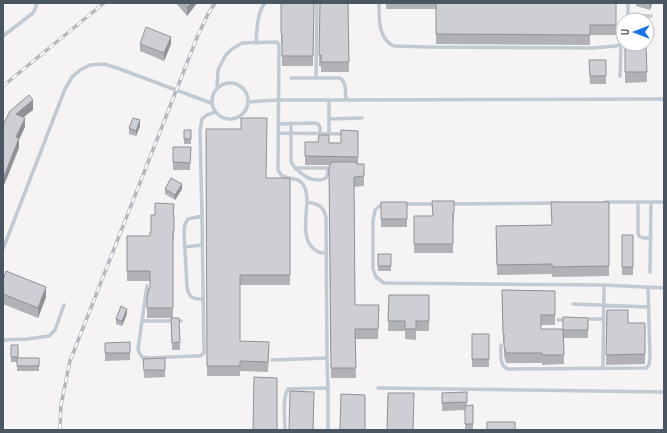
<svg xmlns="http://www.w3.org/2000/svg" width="667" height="433" viewBox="0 0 667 433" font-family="'Archivo Narrow',sans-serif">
  <rect width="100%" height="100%" fill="#f5f3f3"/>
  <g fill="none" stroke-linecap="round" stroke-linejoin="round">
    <path stroke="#c1cad2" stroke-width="3.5" d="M379,3C379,18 378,39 394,46L429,47L592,48L616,46L623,44
      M628,3V20
      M628,16H651
      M647,30L652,31
      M3,36L33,13L35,9L37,3
      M256,42C257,31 257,12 265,3
      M620,76L621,45
      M291,78H340C347,83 345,92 346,100
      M316,78L317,3
      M212 101a18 18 0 1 1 36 0a18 18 0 1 1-36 0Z
      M217,88L218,70L225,56L232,49L242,43L277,42L279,45L278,170C283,183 299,174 304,186C307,191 307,197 307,202C318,204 323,205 326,217L327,358L272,360
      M329,100V134
      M248,102L278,100H346L664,99
      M329,119L362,118
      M291,123V162L295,168H334
      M279,124L315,123L318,124L320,127V134
      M279,133L346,134
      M295,168C303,175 309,181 320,180C328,179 328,175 328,168
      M307,202C306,216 301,244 317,251C319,253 323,253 326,253
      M605,202H651L650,272
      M638,202V233L639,236L643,238H651
      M651,202H664
      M403,204H437
      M451,204L555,203
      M385,205H381L375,210L373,221V269L376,277L384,283L604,285L664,288
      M202,216L188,219L185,224L184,232L187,287C189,298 192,299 203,299
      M185,247L202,245
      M3,249L65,89L72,77L80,70L90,65L104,64L117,68L211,103
      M147,286L138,349L139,352L142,357L148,358L194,356H200L204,353L202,216L200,131L202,119L207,115L215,112
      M573,304L649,307
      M585,319H603
      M558,320H567
      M142,321H181
      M3,340L27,339L49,336L55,330L64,305
      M501,345C501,354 499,366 508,369L646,368L649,365L650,358L648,287
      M327,358L328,388
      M603,368L604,285
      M378,388L664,392
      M285,430C285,420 282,397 288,389L328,388V430"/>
    <g stroke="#b5b8bd" stroke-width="3.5">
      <path id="rail" d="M3,86L104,3
        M60,430L61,405L70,361L198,35L208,14L215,3"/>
    </g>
    <use href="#rail" stroke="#fff" stroke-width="2" stroke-dasharray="6" stroke-linecap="butt"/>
  </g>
  <path fill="#b0b2b7" d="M176,3H197L187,16Z
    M281,3H314L313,66H282V45L281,43Z
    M320,3H348L349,72H321V66H319Z
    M386,3H616V35H590V45L436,44V9H386Z
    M636,3H652L650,10L636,6Z
    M140,44H171L164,61L140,51Z
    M625,46H646L647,82L625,83Z
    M589,60H606V84H590Z
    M140,126L136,136L129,134V128Z
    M206,129L266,178H290V285H240V341L269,352L268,372L240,371V376H207Z
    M184,130H191V144H184Z
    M358,131V164H364V186L354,187L355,305H379L378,339H355L356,378H331L329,178L330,165H305V142L341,143Z
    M173,147H191L190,170H173Z
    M165,189H182L175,200L165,194Z
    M454,201V222H453V253H414V216H433Z
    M381,202H407V227H381Z
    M609,202V276L552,277V274L497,275L496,226L552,225Z
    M173,215L174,224V240H173V318H147V298L150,288V281H127V236H150L151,232Z
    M622,235H633V275H622Z
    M378,254H391V271H378Z
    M3,280L46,297L38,318L3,304Z
    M502,290L555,291V325H541V329H563L588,318V338H564V364L542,365V363H506L504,356V344L503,342Z
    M389,295H429V331H416V340L405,339V331H388Z
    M607,310L628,323H645V364L606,365Z
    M127,314L122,326L116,324V319Z
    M171,318L180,342V350H172Z
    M472,334H489V367H472Z
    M130,342V360L105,361V343Z
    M11,345H18V358H39V371H17V362H11Z
    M143,359L165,370V377L144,378Z
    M442,393L467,402V406L473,405V429H465V410L442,411Z"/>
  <path fill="#909195" d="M190,3H197L187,16V7Z
    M650,3H652L650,10Z
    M171,37V44L164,61V53Z
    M33,100V110L16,123V114Z
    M25,118V127L19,140V148L3,188V179L16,137Z
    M140,120V126L136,136V131Z
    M182,184V189L175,200V195Z
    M46,287V297L38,318V308Z
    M127,309V314L122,326V321Z"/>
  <path fill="#cdcfd5" stroke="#909195" d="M184,3H190L187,7Z
    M281,3H314L313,56H282V35L281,33Z
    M320,3H348L349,62H321V55H319Z
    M436,3H616V25H590V35L436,34Z
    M146,27L171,37L164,53L140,44Z
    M625,46H646L647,72H625Z
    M589,60H606V76H590Z
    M29,95L33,100L16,114L25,118L16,137L19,138L3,179V125L10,111Z
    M133,118L140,120L136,131L129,128Z
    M241,118H267L266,178H290V275H240V341L269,342L268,362L240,361V366H207L206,129H241Z
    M184,130H191V139H184Z
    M341,130L358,131V157L305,156V142H318L319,135H329V143H341Z
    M173,147H191L190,163L173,162Z
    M331,162H357V164H364V176L354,177L355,305H379L378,329H355L356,368H331L329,168Z
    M171,178L182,184L175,195L165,189Z
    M432,201H454V213H453V244H414V216H433Z
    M381,202H407V219H381Z
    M551,202H609V266L552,267V264L497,265L496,226L552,225Z
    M155,203L174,204L173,215H174V231H173V308H147V298L149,288H150V271H127V236H150V232H151V215H155Z
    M622,235H633V267H622Z
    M378,254H391V266H378Z
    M6,271L46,287L38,308L3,294V280Z
    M502,290L555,291V315H541V329H563L564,355H542V353H506L504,346V335L503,332Z
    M389,295H429V321H416V329H405V321H388Z
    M121,306L127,309L122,321L116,319Z
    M607,310H628V323H645V354L606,355Z
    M563,317L588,318V330H563Z
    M171,318H179L180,342L172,343Z
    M472,334H489V359H472Z
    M130,342V353H105V343Z
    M11,345H18V357H11Z
    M17,358H39V366H17Z
    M165,358V370H144L143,359Z
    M254,377L277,378V430H253Z
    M290,391L314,392L313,430H289Z
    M467,392V402L442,403V393Z
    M388,393H414L413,430H387Z
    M341,394L365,395V430H340Z
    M473,405V424H465V406Z
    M487,422H515V430H487Z"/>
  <rect width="667" height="433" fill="none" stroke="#4a5661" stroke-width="8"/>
  <g transform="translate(635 32) rotate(270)"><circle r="19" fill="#ffffff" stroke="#b7bbc0"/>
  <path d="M0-3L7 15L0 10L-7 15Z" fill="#1a73e8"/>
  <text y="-6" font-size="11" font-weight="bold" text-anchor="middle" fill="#4a5661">U</text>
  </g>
</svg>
